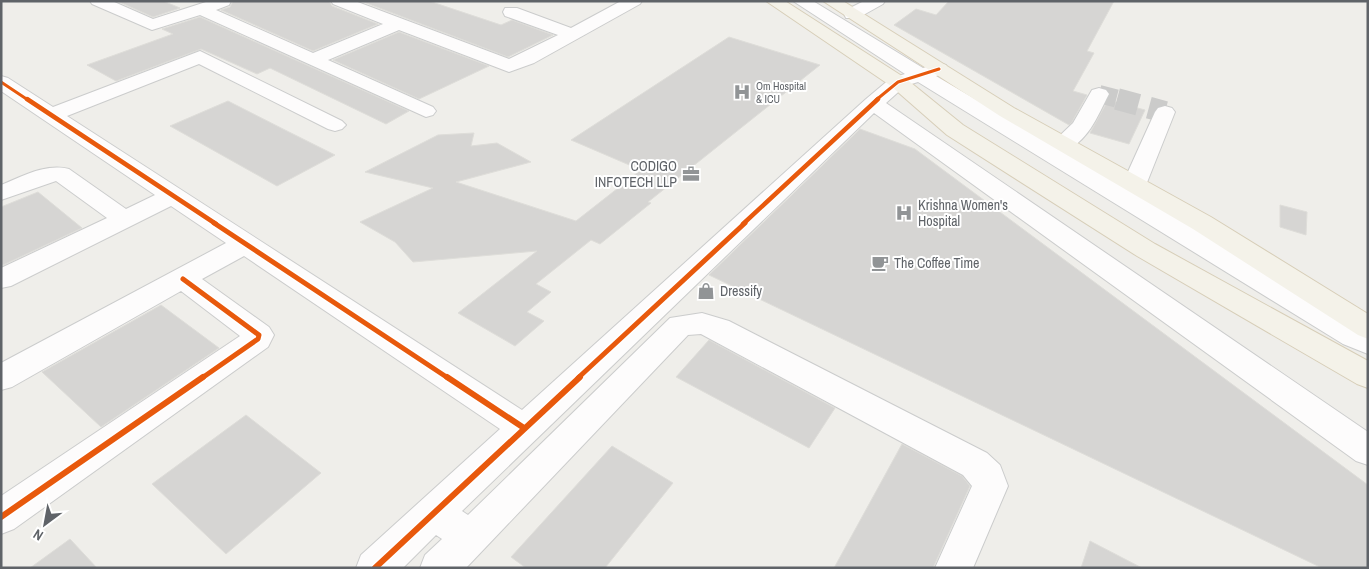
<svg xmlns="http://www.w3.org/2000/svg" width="1369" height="569" viewBox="0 0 1369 569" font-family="'Archivo Narrow',sans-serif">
  <rect width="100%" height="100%" fill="#efeeea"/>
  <path fill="#d6d5d3" stroke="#deddd9" d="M117,1H163L180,8L153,17Z
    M233,1H329L332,6L378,24L313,51L221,10L230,7Z
    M361,1H429L501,25L512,20L553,35L508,57Z
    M949,1H1114L1087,51L1094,53L1073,91L1087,95L1072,122L1069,125L894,25L916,9L936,15Z
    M200,17L409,111L386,124L270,68L257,74L201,49L116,81L87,65L173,34L162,29Z
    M399,32L489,66L419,99L333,60Z
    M729,37L820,65L648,202L651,203L600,244L591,240L536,284L551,292L527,312L544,321L515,346L458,313L537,251L413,262L395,242L360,222L433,188L365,172L438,135L474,133L471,146L497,143L531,162L456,182L576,221L641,170L571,140Z
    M1108,100L1145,110L1129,144L1090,133Z
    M228,101L289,132L335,155L277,186L170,126Z
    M860,129L915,149L1368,485V568H1322L709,275Z
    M38,192L82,228L1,266V207Z
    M1280,205L1307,212L1306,235L1280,227Z
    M161,305L219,348L101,427L42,372Z
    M709,340L835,408L809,448L676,377Z
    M246,415L321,473L226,554L152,484Z
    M902,444L962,476L970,486L933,568H834Z
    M612,446L673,483L605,568H526L511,557Z
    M70,539L97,568H30Z
    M1090,541L1142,568H1081Z"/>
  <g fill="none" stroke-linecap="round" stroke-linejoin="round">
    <path stroke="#cbcbca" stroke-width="18" stroke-dasharray="18 9" stroke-linecap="butt" d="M1099,94L1122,100"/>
    <path stroke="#cbcbca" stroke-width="22" stroke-dasharray="22 11" stroke-linecap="butt" d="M1117,99L1165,112"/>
    <g stroke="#cbcccc" stroke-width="2">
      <path id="minor" d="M90,1H112L153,19L209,1H231L229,5L216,10L313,53L383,24L333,4L331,1H355L509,59L558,35L505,16L503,12L505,8H517L571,28L621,1H642L640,4L534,63L509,72L399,30L328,60L433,107L436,111L433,115L426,117L200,15L152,30L92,4Z
        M793,1H813L923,68L939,63L946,65L948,69L946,73L936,76L1051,144L1073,123L1092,90L1099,88L1106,90L1109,94C1098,115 1087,145 1062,151L1123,187L1122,185L1155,112L1158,108L1165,106L1172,108L1175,112L1146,185L1142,190L1132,191L1368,330V354L1343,344L918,82L905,86L886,103L1368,432V465L1356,461L874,113L462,511L468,515L670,318L702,313L729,321L987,453L1000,465L1008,486L973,568H935L972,486L963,475L701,334L688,335L466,568H420L425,555L442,539L436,535L403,568H356L361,555L500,429L244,256L202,279L269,327L274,335L268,347L14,529L1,534V496L240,336L181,291L12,387L1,390V363L226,243L171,206L11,286L1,288V268L107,218L56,181L1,200V185C23,176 46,163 69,169L126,209L155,195L1,91V76L8,78L53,107L200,51L342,121L346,125L342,129L335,131L328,129L199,64L67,116L522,410L866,99L891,78L905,74Z
        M864,1H885L883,4L858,18H846L844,14L846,10Z"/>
    </g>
    <g stroke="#d7ceb8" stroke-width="2">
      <path id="major" d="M766,1H785L905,78L963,125L1155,244L1368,361V388L1357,384L1137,256L947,135L891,86Z
        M823,1H843L1014,108L1211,217L1368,314V339L1358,335L1193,229L1000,116Z"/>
    </g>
    <use href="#minor" fill="#fdfcfc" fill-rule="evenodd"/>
    <use href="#major" fill="#f4f2e9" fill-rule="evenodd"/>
    <g stroke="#fff" stroke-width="5">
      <path id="cycleway-far3" d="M1,82L28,100
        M876,100L898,82L939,69"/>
    </g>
    <g stroke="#fff" stroke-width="7">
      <path id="cycleway-far2" d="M27,99L216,224
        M743,224L878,99"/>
    </g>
    <g stroke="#fff" stroke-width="8">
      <path id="cycleway-far1" d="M214,223L448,378
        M183,279L259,335L258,339L202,378
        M578,378L745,223"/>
    </g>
    <g stroke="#fff" stroke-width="9">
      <path id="cycleway" d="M447,377L524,428
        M1,517L203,377
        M375,568L580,377"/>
    </g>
    <use href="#cycleway-far3" stroke="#e8590c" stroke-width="3"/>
    <use href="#cycleway-far2" stroke="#e8590c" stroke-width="4.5"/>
    <use href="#cycleway-far1" stroke="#e8590c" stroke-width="5"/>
    <use href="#cycleway" stroke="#e8590c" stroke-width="6"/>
  </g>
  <defs>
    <g id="hospital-bare" transform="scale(1.35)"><path d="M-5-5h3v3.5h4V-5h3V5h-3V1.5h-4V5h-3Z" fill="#919496" stroke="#fff" stroke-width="2.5" paint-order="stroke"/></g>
    <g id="office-bare" transform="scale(1.35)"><path d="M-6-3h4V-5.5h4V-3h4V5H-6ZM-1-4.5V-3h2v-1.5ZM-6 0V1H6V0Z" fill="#919496" stroke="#fff" stroke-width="2.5" paint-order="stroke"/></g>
    <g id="cafe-bare" transform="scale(1.35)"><path d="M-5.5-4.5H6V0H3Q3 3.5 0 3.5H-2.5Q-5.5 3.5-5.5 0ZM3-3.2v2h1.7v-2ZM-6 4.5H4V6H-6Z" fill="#919496" stroke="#fff" stroke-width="2.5" paint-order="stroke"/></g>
    <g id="shop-bare" transform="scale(1.35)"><path d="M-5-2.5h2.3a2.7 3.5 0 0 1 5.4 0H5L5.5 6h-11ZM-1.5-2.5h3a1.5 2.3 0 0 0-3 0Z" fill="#919496" stroke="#fff" stroke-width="2.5" paint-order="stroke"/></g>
  </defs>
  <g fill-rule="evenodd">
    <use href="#hospital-bare" x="742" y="92"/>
    <use href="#office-bare" x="691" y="174"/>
    <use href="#hospital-bare" x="904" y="213"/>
    <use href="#cafe-bare" x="880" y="263"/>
    <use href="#shop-bare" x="706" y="291"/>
  </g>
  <g text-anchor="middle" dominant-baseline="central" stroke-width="4" stroke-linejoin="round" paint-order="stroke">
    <g font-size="11" fill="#5f6368" stroke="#fff" text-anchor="start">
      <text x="756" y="86">Om Hospital<tspan x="756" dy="13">&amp; ICU</tspan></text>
    </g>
    <g font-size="14" fill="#5f6368" stroke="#fff" text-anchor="start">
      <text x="677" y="166" text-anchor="end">CODIGO<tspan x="677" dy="16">INFOTECH LLP</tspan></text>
      <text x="918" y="205">Krishna Women's<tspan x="918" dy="16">Hospital</tspan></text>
      <text x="894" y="263">The Coffee Time</text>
      <text x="720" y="291">Dressify</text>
    </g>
  </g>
  <rect width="1369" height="569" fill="none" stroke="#5f6368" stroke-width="5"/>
  <g transform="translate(45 524) rotate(212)" stroke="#ffffff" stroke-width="4" paint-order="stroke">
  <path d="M0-4L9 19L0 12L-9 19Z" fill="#5f6368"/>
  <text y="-8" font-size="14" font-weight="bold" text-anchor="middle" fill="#5f6368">N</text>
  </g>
</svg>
